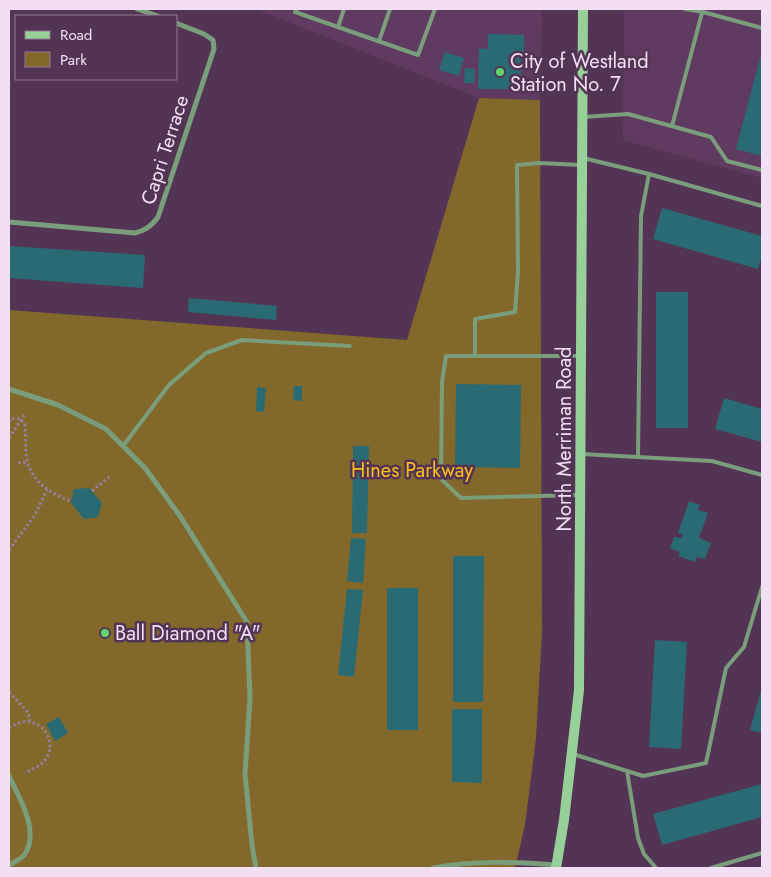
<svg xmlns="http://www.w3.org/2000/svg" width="771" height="877" viewBox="0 0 771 877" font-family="Jost,sans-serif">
  <rect width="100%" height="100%" fill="#533455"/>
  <path fill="#603b61" d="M256,9H542L540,100L479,98Z
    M624,9H762V178L623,140Z"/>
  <path fill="#83682b" d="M479,98L540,100L542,632L536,738L525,825L515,868H9V310L407,340Z"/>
  <path fill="#2a6b73" d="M488,34L524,35V54L521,55V89H478L479,48L488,49Z
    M445,52L464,58L459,76L439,70Z
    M760,58L762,59V156L736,149Z
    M465,68L475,69L474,83H464Z
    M662,208L762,236V255L758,269L653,239Z
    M9,246L145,255L143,288L9,278Z
    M656,292H688V428H656Z
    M189,298L277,306L276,320L188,312Z
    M456,384L521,385L520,468L455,467Z
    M294,386H302V401L293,400Z
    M257,387L266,388L264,412L256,411Z
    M724,398L762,409V442L715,429Z
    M353,446H369L367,533H352Z
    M89,488L102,503L98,517L84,519L71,503L74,489Z
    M689,501L700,505L698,510L708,513L699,538L711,543L705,559L697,557L695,562L678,556L680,552L670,548L674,537L682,538L683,534L678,533Z
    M351,538L366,539L363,583L347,581Z
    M453,556H484L483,702H453Z
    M387,588H418V730H387Z
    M347,589L363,590L354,677L338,675Z
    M655,640L687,642L681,749L649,747Z
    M762,687V733L750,730Z
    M452,709H482V783L452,782Z
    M59,717L68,733L55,741L46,724Z
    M762,784V817L662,845L653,814Z"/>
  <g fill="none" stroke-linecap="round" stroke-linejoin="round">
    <path stroke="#977d98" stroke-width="3" stroke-dasharray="2.5 2.5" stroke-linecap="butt" d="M9,422L10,419C18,418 20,418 25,424C26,436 25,448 27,460C31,481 52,495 71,501
      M9,438L25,414
      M18,463L27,462
      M92,491L110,476
      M9,550L35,515L47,489
      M9,692L28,712L30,721
      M9,728C16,724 23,720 31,722C48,726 56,746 45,760C40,766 32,769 25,773"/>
    <path stroke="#7a9d7b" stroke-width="4" d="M297,9L295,12L418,55L435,9
      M685,9L703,12L762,28
      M338,27L344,9
      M379,41L390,9
      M583,117L628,114L711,137L727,161L762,170
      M672,126L703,9
      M583,158L649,174L641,216L638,456
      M649,174L762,206
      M475,356V319L515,312L518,272L517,165L540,163L580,165
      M580,356H446L442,382L441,479L461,498L580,495
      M123,446L169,385L206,353L242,340L350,346
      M581,454L712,461L762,475
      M573,754L643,776L706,763L726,668L744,647L762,587
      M627,771L638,838L644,854L656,868
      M711,868L762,853"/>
    <path stroke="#7a9d7b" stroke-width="5" d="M137,9L158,16
      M9,222L135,233C145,230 151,227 158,217L214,49L213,40L204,34L176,23
      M9,389L58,405L106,429L145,468L180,516L247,622L250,699L245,774L252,845L256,868
      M9,776C19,797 40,831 25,854C22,859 14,862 9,865
      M433,868C474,860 515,862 556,865"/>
    <path stroke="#98d09a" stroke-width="10" d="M556,868L564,820L579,690L583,9"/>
  </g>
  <g fill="#5fd56b" stroke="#533455" stroke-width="2">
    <circle cx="500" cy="72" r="5"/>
    <circle cx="105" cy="633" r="5"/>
  </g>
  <g text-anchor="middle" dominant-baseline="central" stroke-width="5" stroke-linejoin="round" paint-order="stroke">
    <g font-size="20" fill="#f3dff3" stroke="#533455" text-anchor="start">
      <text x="510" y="61">City of Westland<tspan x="510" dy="23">Station No. 7</tspan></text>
      <text x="115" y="633">Ball Diamond "A"</text>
    </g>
    <g font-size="20" fill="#f3dff3" stroke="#533455">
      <text transform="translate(165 150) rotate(-72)">Capri Terrace</text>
      <text transform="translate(564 439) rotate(-90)">North Merriman Road</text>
    </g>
    <g font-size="20" fill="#fcc015" stroke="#533455">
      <text x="412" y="470">Hines Parkway</text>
    </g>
  </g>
  <rect width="771" height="877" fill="none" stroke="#f3dff3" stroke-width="20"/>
  <rect x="15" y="15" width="162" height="65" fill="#533455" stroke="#937894"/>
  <rect x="25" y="31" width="25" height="8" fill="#98d09a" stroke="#937894"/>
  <text x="60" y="40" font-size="15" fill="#f3dff3">Road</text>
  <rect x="25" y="52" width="25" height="15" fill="#83682b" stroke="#937894"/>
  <text x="60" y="65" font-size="15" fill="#f3dff3">Park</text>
</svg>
